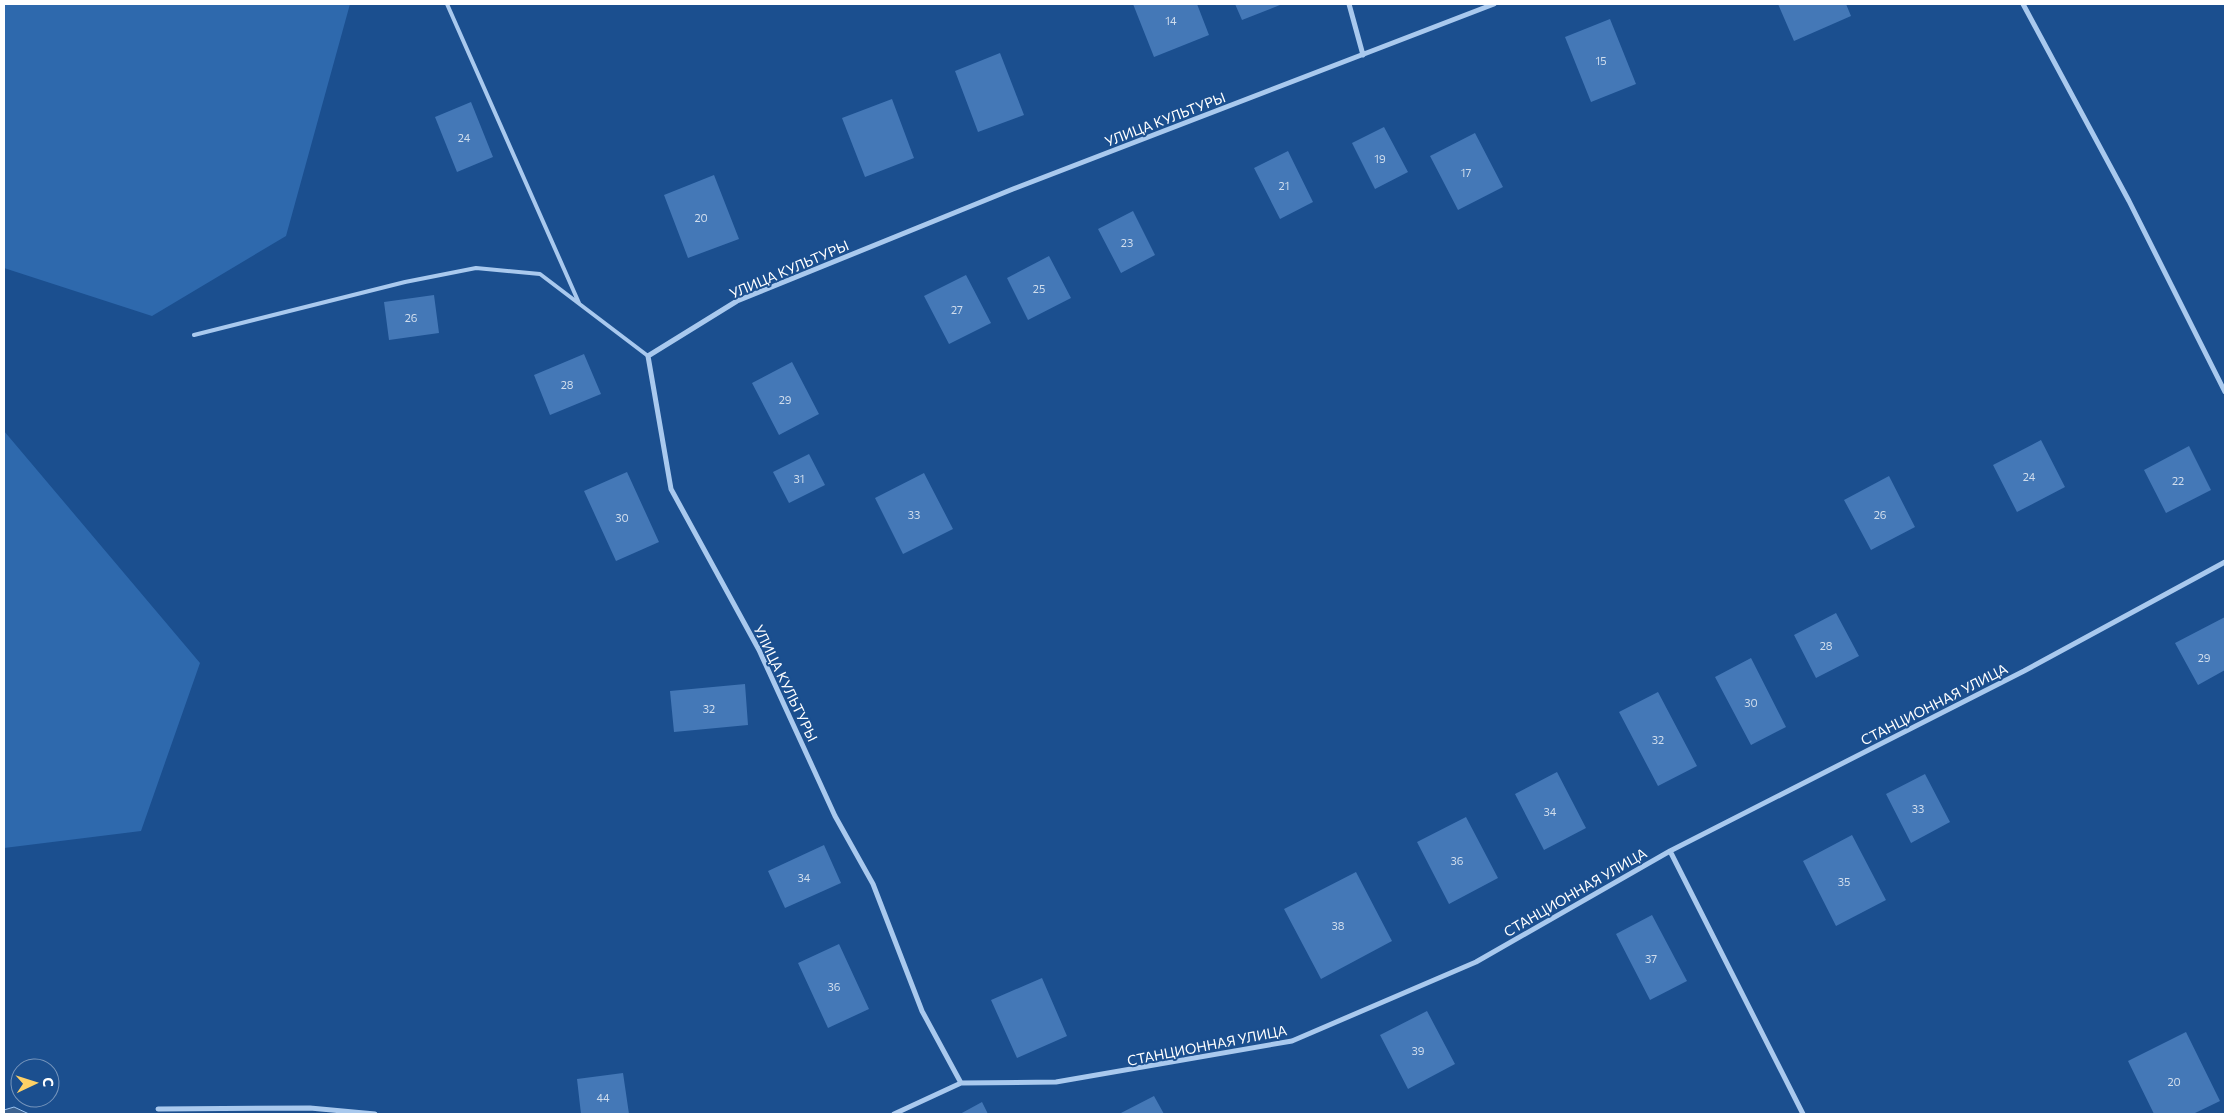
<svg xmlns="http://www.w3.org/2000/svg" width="2229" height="1118" viewBox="0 0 2229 1118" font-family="Commissioner,sans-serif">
  <rect width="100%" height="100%" fill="#1b4f8f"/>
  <path fill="#2e69ad" d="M4,4H350L286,236L152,316L4,268Z
    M4,431L200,663L141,831L4,848Z"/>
  <path fill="#3c6290" stroke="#9cc4f0" d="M14,1107L29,1114H4V1110Z"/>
  <path fill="#4478b7" d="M1133,4H1197L1209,35L1154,57Z
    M1235,4H1279L1280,5L1242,20Z
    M1778,4H1846L1851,16L1794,41Z
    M1610,19L1636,84L1591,102L1565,37Z
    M1000,53L1024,115L978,132L955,71Z
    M892,99L914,158L865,177L842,118Z
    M471,102L493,157L457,172L435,117Z
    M1384,127L1408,172L1375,189L1352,143Z
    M1475,133L1503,187L1458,210L1430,156Z
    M1288,151L1313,202L1280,219L1254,168Z
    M714,175L739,239L688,258L664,195Z
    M1133,211L1155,255L1121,273L1098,229Z
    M1049,256L1071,298L1028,320L1007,278Z
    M966,275L991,323L949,344L924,296Z
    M434,295L439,333L389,340L384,302Z
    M584,354L601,394L550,415L534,375Z
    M792,362L819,414L779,435L752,383Z
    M2041,440L2065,487L2017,512L1993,465Z
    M2189,446L2211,490L2166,513L2144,470Z
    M809,454L825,485L789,503L773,472Z
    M627,472L659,542L616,561L584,491Z
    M924,473L953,529L903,554L875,498Z
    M1889,476L1915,527L1871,550L1844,500Z
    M1836,613L1859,656L1816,678L1794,635Z
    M2225,617V670L2198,685L2175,643Z
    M1751,658L1786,727L1751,745L1715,677Z
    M745,684L748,725L674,732L670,691Z
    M1658,692L1697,766L1658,786L1619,712Z
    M1557,772L1586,828L1544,850L1515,794Z
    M1925,774L1950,822L1911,843L1886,794Z
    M1466,817L1498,878L1449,904L1417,842Z
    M1852,835L1886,900L1836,926L1803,861Z
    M824,845L841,883L785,908L768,871Z
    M1356,872L1392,941L1321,979L1284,909Z
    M1652,915L1687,981L1650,1000L1616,934Z
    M839,944L869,1009L828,1028L798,963Z
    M1042,978L1067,1036L1017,1058L991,1000Z
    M1427,1011L1455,1064L1408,1089L1380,1035Z
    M2186,1032L2220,1101L2193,1114H2154L2128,1061Z
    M623,1073L629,1114H581L577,1079Z
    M1154,1096L1164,1114H1119Z
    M982,1102L988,1114H960Z"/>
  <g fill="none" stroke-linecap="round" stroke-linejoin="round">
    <path stroke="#a9c9ee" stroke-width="4" d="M447,4L579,303
      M194,335L405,282L476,268L540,274L648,356"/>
    <path stroke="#a9c9ee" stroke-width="5" d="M1349,4L1363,55
      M2023,4L2129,201L2225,392
      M1670,851L1803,1114
      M961,1083L922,1011L873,884L835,816L759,650L671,489L648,356L737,301L1013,189L1494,4
      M158,1109L310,1108L375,1114
      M894,1114L961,1083L1056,1082L1292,1041L1476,962L1670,851L2024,671L2225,562"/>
  </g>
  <g text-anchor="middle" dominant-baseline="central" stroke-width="4" stroke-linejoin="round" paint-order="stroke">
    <g font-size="11" fill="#d0dded">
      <text x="1171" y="20">14</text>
      <text x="1601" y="60">15</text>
      <text x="464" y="137">24</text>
      <text x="1380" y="158">19</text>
      <text x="1466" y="172">17</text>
      <text x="1284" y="185">21</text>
      <text x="701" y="217">20</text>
      <text x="1127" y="242">23</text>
      <text x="1039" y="288">25</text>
      <text x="957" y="309">27</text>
      <text x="411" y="317">26</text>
      <text x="567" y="384">28</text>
      <text x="785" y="399">29</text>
      <text x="2029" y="476">24</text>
      <text x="799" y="478">31</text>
      <text x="2178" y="480">22</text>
      <text x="914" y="514">33</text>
      <text x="1880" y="514">26</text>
      <text x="622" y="517">30</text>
      <text x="1826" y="645">28</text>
      <text x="2204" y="657">29</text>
      <text x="1751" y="702">30</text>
      <text x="709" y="708">32</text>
      <text x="1658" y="739">32</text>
      <text x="1918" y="808">33</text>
      <text x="1550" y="811">34</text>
      <text x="1457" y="860">36</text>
      <text x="804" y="877">34</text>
      <text x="1844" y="881">35</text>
      <text x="1338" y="925">38</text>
      <text x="1651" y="958">37</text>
      <text x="834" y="986">36</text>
      <text x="1418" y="1050">39</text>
      <text x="2174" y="1081">20</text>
      <text x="603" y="1097">44</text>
    </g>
    <g font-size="14" fill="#fff" stroke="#1b4f8f">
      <text transform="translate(1165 119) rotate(-21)">УЛИЦА КУЛЬТУРЫ</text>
      <text transform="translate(789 269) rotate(-23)">УЛИЦА КУЛЬТУРЫ</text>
      <text transform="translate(786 683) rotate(64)">УЛИЦА КУЛЬТУРЫ</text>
      <text transform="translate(1934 704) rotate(-27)">СТАНЦИОННАЯ УЛИЦА</text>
      <text transform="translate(1575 892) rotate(-30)">СТАНЦИОННАЯ УЛИЦА</text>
      <text transform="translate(1207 1045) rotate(-11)">СТАНЦИОННАЯ УЛИЦА</text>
    </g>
  </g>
  <rect width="2229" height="1118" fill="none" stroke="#ffffff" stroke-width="10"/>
  <g transform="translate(35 1083) rotate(86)"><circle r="24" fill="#1b4f8f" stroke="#7695bc"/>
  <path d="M0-4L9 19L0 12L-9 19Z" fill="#ffd166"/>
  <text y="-8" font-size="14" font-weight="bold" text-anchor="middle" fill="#ffffff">С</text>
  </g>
</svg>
